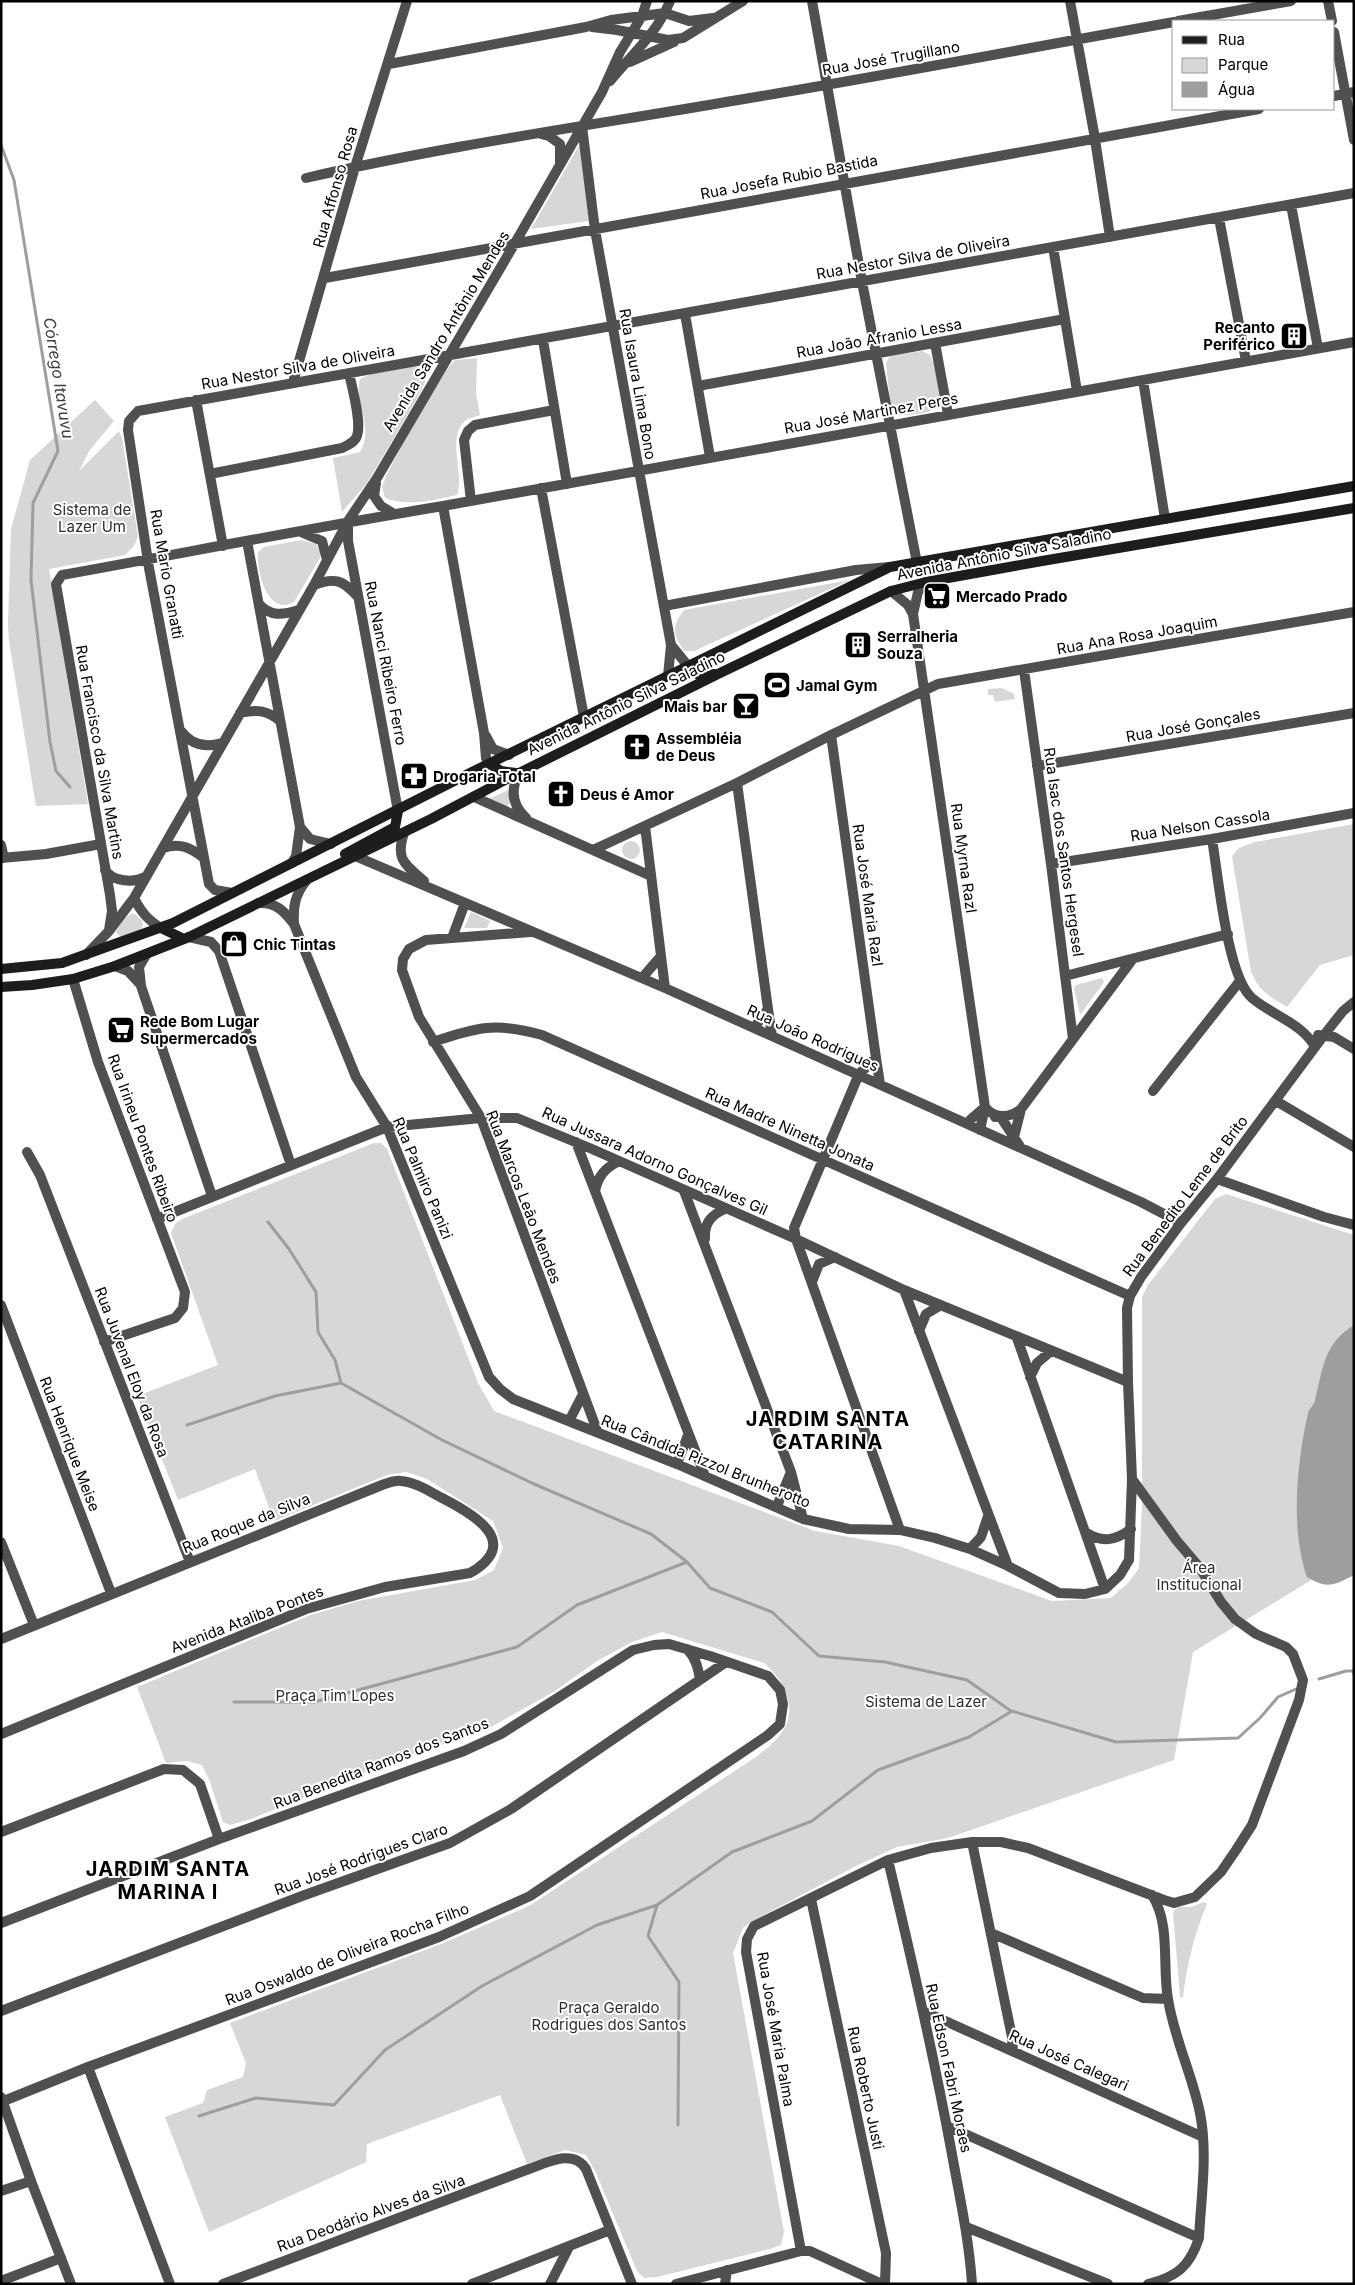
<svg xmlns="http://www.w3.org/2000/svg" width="1355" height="2285" viewBox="0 0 1355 2285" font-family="Inter,sans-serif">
  <rect width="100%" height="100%" fill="#fff"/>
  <path fill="#d7d7d7" d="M580,144L589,221L531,229Z
    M922,351L930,355L934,365L941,404C931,415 911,415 896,415L891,409L886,363L890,356Z
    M477,358L476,393L480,415C475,417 468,418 465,421C446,438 465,474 457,495C434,500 407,507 385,498L382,487L386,476L412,426L448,368L455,360Z
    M415,366L424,371L425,382L417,399L367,483L342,512L333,458L360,452C375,426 354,405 360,379L371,374Z
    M95,400L114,421L89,451L79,471L119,431L122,438L138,536L134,546L125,555L49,569L88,804L36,806L9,641L8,624L11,529L30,460Z
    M301,540L316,544L320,552V558L294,602C268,617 256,571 258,552L264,547Z
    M850,580L694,651H684C673,634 671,627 684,610Z
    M1002,688L1014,694L1015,699L995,702L993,695H988V689Z
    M508,790L510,803L505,809L489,799Z
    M1354,824V955L1320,965L1287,1007C1269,996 1260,992 1251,972L1232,856L1239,848L1255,842Z
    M622 850a9 9 0 1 1 18 0a9 9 0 1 1-18 0Z
    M471,912L490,921L487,928H464Z
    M133,913L142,920L143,925L140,930L120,937L116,932C120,925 125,916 133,913Z
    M1102,978L1104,982L1080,1015L1074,988L1076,985Z
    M374,1143H381L387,1149L478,1383L494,1411L815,1531L899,1546L1052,1601L1111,1598L1129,1582L1139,1568L1142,1506V1297L1148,1285L1215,1199L1226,1194L1354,1235V1554L1193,1652L1174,1760L948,1838L897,1847L852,1868L749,1923L743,1928L733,1953L784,2232L781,2245L770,2249L657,2277L644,2278L637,2271L596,2173L586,2155L565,2150L527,2164L500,2095L367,2144L366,2162L209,2232L165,2117L203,2103L207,2090L243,2077L246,2063L230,2023L441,1944L529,1906L756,1757C766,1749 777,1741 784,1729C798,1707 782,1678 764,1663L662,1632L632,1642L597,1661L555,1691L484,1731L401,1758L251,1819L230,1825L223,1822L209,1779L202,1765L187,1761L166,1763L137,1687L308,1616L358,1601L475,1580L494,1570L503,1548L493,1521L427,1479L407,1472L387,1475L274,1521L255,1469L178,1500L137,1396L218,1365L171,1233L175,1224L182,1219Z
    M1204,1902L1207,1904C1194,1935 1187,1964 1183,1997H1180L1173,1912L1178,1907H1191Z"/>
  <path fill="#9e9e9e" d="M1354,1325V1575C1333,1586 1327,1589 1307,1577C1290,1529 1297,1462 1308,1413C1309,1408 1314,1406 1315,1400C1323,1369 1323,1344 1354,1325Z"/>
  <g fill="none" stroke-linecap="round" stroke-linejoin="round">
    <path stroke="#9e9e9e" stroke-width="3" d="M1,145L14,180L58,451L33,503L31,580L50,742L56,771L70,787
      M268,1222L289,1249L316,1292L318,1332L335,1360L341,1383
      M187,1425L275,1396L341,1383L442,1440L534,1484L651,1534L687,1562L710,1588L772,1612L819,1656L885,1662L967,1680L1011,1711
      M1319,1679L1346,1671H1353L1354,1674
      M234,1702H314L517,1647L577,1605L687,1562
      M657,1905L648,1936L679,1982L678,2125
      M199,2116L256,2098L334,2105L385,2050L482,1986L597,1925L657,1905L732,1852L812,1821L878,1770L969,1737L1012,1711L1116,1742L1238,1738L1260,1718L1278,1697L1296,1689"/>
    <path stroke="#505050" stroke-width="10" d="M812,1L862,282L917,563
      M1070,1L1094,133L1110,237
      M1328,1L1332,21
      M1178,21L1291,1
      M592,27L617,30L668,40L683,38L743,1
      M1334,32L1354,140
      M630,62L674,42
      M389,64L586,27L611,20L665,13L689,21L713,18
      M610,81C631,55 657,34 670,1
      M1334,96L1354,92
      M582,126L595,230L671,645L668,676
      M541,134L549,136L560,144V163
      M306,178C449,145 594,125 738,100C883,76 1028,48 1174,22
      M1291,205L1318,348
      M1219,218L1246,361
      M1053,247L1077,391
      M325,278C636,222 947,163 1259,109
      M685,314L710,457
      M543,340L567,484
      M935,343L948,414
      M1143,380L1165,519
      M293,382L355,167L407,1
      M698,386L1065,319
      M196,400L223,546
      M210,474L342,448C348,445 355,442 357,436C362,422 352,388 349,373
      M376,483L374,496L381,506L394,514
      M541,488L584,717
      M471,501L464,440L468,431L475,425L554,410
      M443,506L484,733L486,758L490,764
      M348,525V541L398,811
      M303,533L322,541L327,560
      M247,541L300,827L296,856L292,863
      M926,582L918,592L913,614L985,1107L980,1130
      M314,585C335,577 343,580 358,597
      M891,591L908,605L913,614
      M259,604C270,617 283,615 299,610
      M664,606L856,570L889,567
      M671,645L688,666
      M1024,670L1051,864L1073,1039
      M240,713C256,709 267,710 280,721
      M181,731C191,745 206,748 222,743
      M831,735L876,1058
      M486,736L493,749L509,755
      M1037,766L1354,713
      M519,773C510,790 512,805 526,818
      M737,783L768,1009
      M474,797L651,876
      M645,826L661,956
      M300,827L310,839L331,844
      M404,833C395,860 405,864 424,881
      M1212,839C1218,874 1227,977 1252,998C1272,1015 1303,1024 1315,1047
      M1,845L4,858
      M163,848C180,842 191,848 204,858
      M593,850L737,783L831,735L938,684L1354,612
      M355,856L665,988L1141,1202L1181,1223
      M1,858L46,854L101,844
      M1051,864L1212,839L1354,813
      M105,870C113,882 134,883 145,877
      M232,893L215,890L209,884L149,568L128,430L129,421L138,411L1354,193
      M134,898C141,912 148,920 161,928
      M258,903C276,902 284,911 294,924L356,1077L387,1127L489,1377L500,1389L513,1399L677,1464L803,1519L849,1529L900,1530L935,1538L970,1549L1008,1566L1059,1593L1085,1594L1105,1589
      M294,924C293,906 295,895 306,881
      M109,930L112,911L110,895L56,584L62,575C189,552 316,527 443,506L1354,342
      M531,932L426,940L409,949L403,959L402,970L419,1017L481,1118L598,1433
      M189,937L211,942L219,951L291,1165
      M452,938L465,903
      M86,955L109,931L134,898L314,585L348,521L377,478L515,243L602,92L620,52L642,16L647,1
      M146,955L139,967L141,986L212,1196
      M115,966L128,971L141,985
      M1065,976L1228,934
      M642,978L661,956L665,988
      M73,979L98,1062L185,1292L183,1308L175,1318L104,1342
      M754,1028L768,1009L772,1036
      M1318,1035L1334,1037L1354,1049
      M433,1042C477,1027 496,1022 542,1035L1130,1296
      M880,1084L876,1058L859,1074L794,1228L796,1239L900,1530
      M1153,1091L1239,982
      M1276,1101L1354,1147
      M985,1107C994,1119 1010,1118 1021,1109L1132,960
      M995,1117L1000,1116L1021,1148
      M970,1120L985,1107
      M1014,1137L1021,1109
      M576,1142L705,1476
      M27,1152L40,1175L190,1562
      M1217,1179L1324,1217L1354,1225
      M595,1191C598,1176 605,1168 619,1161
      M684,1191L791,1472L803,1519
      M157,1219L387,1127L481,1118H517L592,1149L796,1239L904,1290L1128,1382
      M705,1239C704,1223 711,1215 725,1209
      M812,1282L819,1264L835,1257
      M904,1290L1008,1566
      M1,1305L111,1593
      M919,1331L926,1314L941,1305
      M1017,1338L1105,1589
      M1030,1377L1037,1363L1051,1351
      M569,1421L582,1396
      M677,1464L688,1435
      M777,1506L791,1472
      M1085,1532C1102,1543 1115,1541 1131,1529
      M1,1542L34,1625
      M970,1549L981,1537L988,1516
      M1105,1589L1120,1575L1129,1560L1132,1479L1128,1382L1127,1308L1130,1296L1141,1277L1181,1223L1217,1179L1324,1035L1343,1011L1354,1002
      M1,1639L382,1485C388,1483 395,1480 401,1481C416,1482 430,1492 444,1499C475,1515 522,1543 470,1573L385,1587L306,1609L1,1734
      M687,1649C696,1659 698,1667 700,1680
      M1,1832L164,1769L183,1770L200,1784L219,1839
      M972,1842L1012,2037L1013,2051
      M888,1860C911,1956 933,2052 951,2149C959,2194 969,2238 972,2284
      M811,1899L886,2253L885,2284
      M1,1923L219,1839L464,1751L501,1734L633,1650L654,1645L669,1644L710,1656L768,1676L780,1690L783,1704L780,1724L768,1735L530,1896L439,1937L88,2067L1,2102
      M991,1933L1143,1998L1168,1999
      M1,2011L302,1896L450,1843L511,1809L726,1662
      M923,2011L1203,2137
      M88,2067L170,2284
      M947,2126L1199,2238
      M1,2191L31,2181
      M966,2227L1108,2284
      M801,2251L746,1952L747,1939L754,1926L888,1860L931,1848L972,1842H1001L1028,1848L1164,1900L1174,1903L1195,1897L1221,1872L1236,1850L1252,1825L1299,1700L1303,1680L1293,1654L1286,1647L1256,1634L1235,1619L1221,1602L1200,1568L1177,1541L1132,1479
      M1,2281L61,2258
      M223,2284L529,2169C546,2163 573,2148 586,2169L632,2284
      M472,2284L610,2230
      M550,2284L569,2247
      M676,2284L801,2251H810L882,2284
      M725,2284L727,2270
      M1148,2284C1177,2277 1190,2266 1199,2238C1201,2197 1208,2154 1200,2113C1192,2074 1174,2038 1168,1999C1162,1966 1171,1924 1152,1895"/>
    <path stroke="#505050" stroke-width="10" d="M1,2097L31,2181L71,2284"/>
    <path stroke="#1d1d1d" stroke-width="10" d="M688,666L697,674H714
      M490,764L501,771L516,773
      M345,854L395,827L398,811
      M161,928L184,939
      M1,969L62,963L173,923L474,771L890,567L1354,486
      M1,987L32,985L73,979L115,966L189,937L431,819L509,778L720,673L891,591L926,582L1042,561L1354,508"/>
  </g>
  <defs>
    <g id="building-square" transform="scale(1.4375)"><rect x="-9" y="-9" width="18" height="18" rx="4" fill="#000" stroke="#fff"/><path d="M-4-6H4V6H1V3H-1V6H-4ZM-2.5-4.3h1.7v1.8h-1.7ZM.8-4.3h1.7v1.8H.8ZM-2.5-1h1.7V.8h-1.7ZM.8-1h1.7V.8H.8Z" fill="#fff"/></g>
    <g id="supermarket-square" transform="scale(1.4375)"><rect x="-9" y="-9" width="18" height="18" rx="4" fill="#000" stroke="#fff"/><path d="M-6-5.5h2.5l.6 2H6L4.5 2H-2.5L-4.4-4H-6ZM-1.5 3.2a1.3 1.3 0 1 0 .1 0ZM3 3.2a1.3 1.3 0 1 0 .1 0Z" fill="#fff"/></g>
    <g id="stadium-square" transform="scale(1.4375)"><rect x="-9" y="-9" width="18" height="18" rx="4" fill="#000" stroke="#fff"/><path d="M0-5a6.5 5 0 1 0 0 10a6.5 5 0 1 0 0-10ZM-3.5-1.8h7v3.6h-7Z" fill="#fff"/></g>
    <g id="bar-square" transform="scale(1.4375)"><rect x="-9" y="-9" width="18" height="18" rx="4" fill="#000" stroke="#fff"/><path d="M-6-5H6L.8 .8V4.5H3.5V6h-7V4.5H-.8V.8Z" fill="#fff"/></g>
    <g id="church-square" transform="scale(1.4375)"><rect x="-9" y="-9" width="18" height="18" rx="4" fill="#000" stroke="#fff"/><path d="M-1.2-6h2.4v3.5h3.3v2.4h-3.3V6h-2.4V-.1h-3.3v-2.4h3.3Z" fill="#fff"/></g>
    <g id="pharmacy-square" transform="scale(1.4375)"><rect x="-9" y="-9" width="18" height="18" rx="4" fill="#000" stroke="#fff"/><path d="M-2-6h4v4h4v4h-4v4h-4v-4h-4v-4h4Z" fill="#fff"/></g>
    <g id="shop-square" transform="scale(1.4375)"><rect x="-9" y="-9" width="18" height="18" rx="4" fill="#000" stroke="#fff"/><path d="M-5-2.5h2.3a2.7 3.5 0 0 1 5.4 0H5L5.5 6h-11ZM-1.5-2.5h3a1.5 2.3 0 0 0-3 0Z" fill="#fff"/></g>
  </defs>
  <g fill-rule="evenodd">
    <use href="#building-square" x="1294" y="336"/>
    <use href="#supermarket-square" x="937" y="596"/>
    <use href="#building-square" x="858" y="645"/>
    <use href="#stadium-square" x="777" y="685"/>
    <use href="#bar-square" x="746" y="706"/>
    <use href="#church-square" x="637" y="747"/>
    <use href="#pharmacy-square" x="414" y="776"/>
    <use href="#church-square" x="561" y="794"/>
    <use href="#shop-square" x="234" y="944"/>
    <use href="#supermarket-square" x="121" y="1030"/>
  </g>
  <g text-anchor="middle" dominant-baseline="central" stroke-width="4" stroke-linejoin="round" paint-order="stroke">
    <g font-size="15" fill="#000" stroke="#fff">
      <text transform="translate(891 58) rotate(-10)">Rua José Trugillano</text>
      <text transform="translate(789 177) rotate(-11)">Rua Josefa Rubio Bastida</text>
      <text transform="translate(335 187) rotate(-74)">Rua Affonso Rosa</text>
      <text transform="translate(913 257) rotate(-10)">Rua Nestor Silva de Oliveira</text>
      <text transform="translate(446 331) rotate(-59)">Avenida Sandro Antônio Mendes</text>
      <text transform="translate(879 338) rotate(-10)">Rua João Afranio Lessa</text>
      <text transform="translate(298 367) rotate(-10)">Rua Nestor Silva de Oliveira</text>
      <text transform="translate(638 384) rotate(80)">Rua Isaura Lima Bono</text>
      <text transform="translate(871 413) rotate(-10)">Rua José Martinez Peres</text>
      <text transform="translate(1004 554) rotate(-11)">Avenida Antônio Silva Saladino</text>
      <text transform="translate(167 574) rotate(80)">Rua Mario Granatti</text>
      <text transform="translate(1137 635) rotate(-10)">Rua Ana Rosa Joaquim</text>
      <text transform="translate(386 663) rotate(79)">Rua Nanci Ribeiro Ferro</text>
      <text transform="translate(626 703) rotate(-26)">Avenida Antônio Silva Saladino</text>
      <text transform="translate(1193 725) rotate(-10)">Rua José Gonçales</text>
      <text transform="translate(100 752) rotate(80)">Rua Francisco da Silva Martins</text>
      <text transform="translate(1200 825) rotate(-9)">Rua Nelson Cassola</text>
      <text transform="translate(1064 852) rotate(82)">Rua Isac dos Santos Hergesel</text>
      <text transform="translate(964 858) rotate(82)">Rua Myrna Razl</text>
      <text transform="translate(868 895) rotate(82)">Rua José Maria Razl</text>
      <text transform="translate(813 1038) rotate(24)">Rua João Rodrigues</text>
      <text transform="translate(790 1129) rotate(24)">Rua Madre Ninetta Jonata</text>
      <text transform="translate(143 1138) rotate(70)">Rua Irineu Pontes Ribeiro</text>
      <text transform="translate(655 1161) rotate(24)">Rua Jussara Adorno Gonçalves Gil</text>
      <text transform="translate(423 1178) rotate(67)">Rua Palmiro Panizi</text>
      <text transform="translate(1185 1196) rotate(-53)">Rua Benedito Leme de Brito</text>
      <text transform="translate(524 1197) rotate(69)">Rua Marcos Leão Mendes</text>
      <text transform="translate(132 1372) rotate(69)">Rua Juvenal Eloy da Rosa</text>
      <text transform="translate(70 1444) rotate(69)">Rua Henrique Meise</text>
      <text transform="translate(706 1461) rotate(22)">Rua Cândida Pizzol Brunherotto</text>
      <text transform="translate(246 1523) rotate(-22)">Rua Roque da Silva</text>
      <text transform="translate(247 1619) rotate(-21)">Avenida Ataliba Pontes</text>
      <text transform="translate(381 1763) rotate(-21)">Rua Benedita Ramos dos Santos</text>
      <text transform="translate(361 1859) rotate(-20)">Rua José Rodrigues Claro</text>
      <text transform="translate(347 1954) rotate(-21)">Rua Oswaldo de Oliveira Rocha Filho</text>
      <text transform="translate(776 2029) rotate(80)">Rua José Maria Palma</text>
      <text transform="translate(1069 2060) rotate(24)">Rua José Calegari</text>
      <text transform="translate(949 2068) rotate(78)">Rua Edson Fabri Moraes</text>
      <text transform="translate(866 2088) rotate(78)">Rua Roberto Justi</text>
      <text transform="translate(371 2213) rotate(-20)">Rua Deodário Alves da Silva</text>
    </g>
    <g font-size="15" font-weight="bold" fill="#000" stroke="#fff" text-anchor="start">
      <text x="1275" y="327" text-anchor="end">Recanto<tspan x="1275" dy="17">Periférico</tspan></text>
      <text x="956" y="596">Mercado Prado</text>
      <text x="877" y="636">Serralheria<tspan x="877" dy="17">Souza</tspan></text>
      <text x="796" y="685">Jamal Gym</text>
      <text x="727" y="706" text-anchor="end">Mais bar</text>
      <text x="656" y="738">Assembléia<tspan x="656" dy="17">de Deus</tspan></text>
      <text x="433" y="776">Drogaria Total</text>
      <text x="580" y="794">Deus é Amor</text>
      <text x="253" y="944">Chic Tintas</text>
      <text x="140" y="1021">Rede Bom Lugar<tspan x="140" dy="17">Supermercados</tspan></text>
    </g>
    <g font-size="15" fill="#2e2e2e" stroke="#fff">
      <text x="92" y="509">Sistema de<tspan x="92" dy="17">Lazer Um</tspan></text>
      <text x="1199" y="1567">Área<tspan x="1199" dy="17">Institucional</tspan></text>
      <text x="335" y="1695">Praça Tim Lopes</text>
      <text x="926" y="1701">Sistema de Lazer</text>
      <text x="609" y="2007">Praça Geraldo<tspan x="609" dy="17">Rodrigues dos Santos</tspan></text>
    </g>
    <g font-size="16" font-style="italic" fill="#3f3f3f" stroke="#fff">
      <text transform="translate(59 378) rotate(81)">Córrego Itavuvu</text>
    </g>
    <g font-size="20" font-weight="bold" letter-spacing="1" fill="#000" stroke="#fff">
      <text x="828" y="1419">JARDIM SANTA<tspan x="828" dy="23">CATARINA</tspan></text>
      <text x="168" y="1869">JARDIM SANTA<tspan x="168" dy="23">MARINA I</tspan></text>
    </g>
  </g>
  <rect width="1355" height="2285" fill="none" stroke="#000000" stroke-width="5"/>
  <rect x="1172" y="20" width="162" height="90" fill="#ffffff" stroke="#999999"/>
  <rect x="1182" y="36" width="25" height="8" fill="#1d1d1d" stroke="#999999"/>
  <text x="1218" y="45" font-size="15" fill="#000000">Rua</text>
  <rect x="1182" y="58" width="25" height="15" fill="#d7d7d7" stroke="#999999"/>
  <text x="1218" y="70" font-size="15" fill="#000000">Parque</text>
  <rect x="1182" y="82" width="25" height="15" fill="#9e9e9e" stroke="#999999"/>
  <text x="1218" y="95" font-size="15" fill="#000000">Água</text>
</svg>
